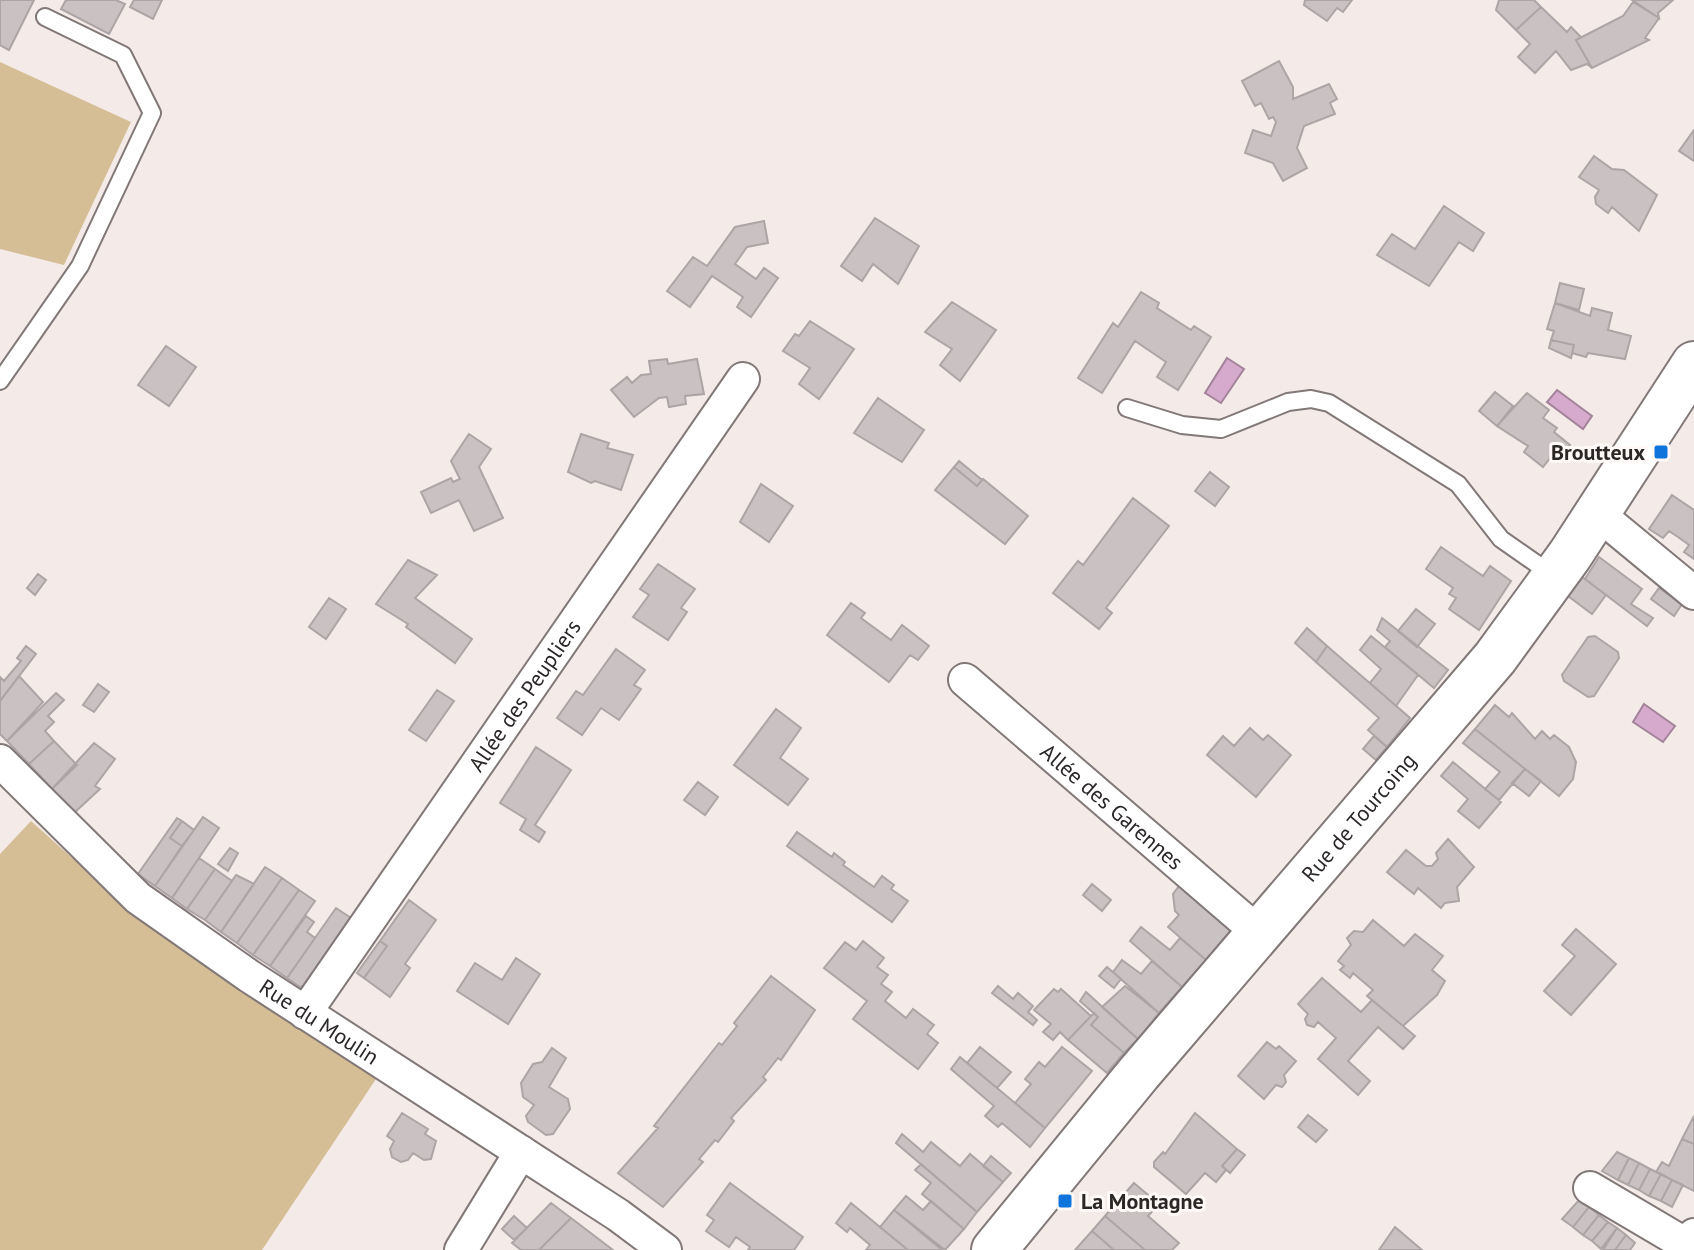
<svg xmlns="http://www.w3.org/2000/svg" width="1694" height="1250" viewBox="0 0 1694 1250" font-family="'PT Sans',sans-serif">
  <rect width="100%" height="100%" fill="#f4ebe9"/>
  <path fill="#d5be95" d="M0,62L131,122L64,265L0,249Z
    M31,821L145,923L376,1079L262,1250H0V854Z"/>
  <path fill="#d6aacc" stroke="#a3839a" stroke-width="2" d="M1227,358L1244,369L1221,403L1205,393Z
    M1557,390L1592,416L1583,429L1547,402Z
    M1644,704L1675,726L1663,742L1633,722Z"/>
  <path fill="#cac1c3" stroke="#ada4a6" stroke-width="2" d="M0,0H34L9,50L0,45Z
    M66,0H116L125,4L109,34L61,9Z
    M134,0H162L153,19L130,7Z
    M1305,0H1352L1343,12L1337,8L1327,21L1304,5Z
    M1499,0H1534L1541,7L1516,30L1496,10Z
    M1632,0H1673L1658,13L1659,18Z
    M1633,2L1659,18L1645,38L1649,40L1592,68L1576,40L1623,16Z
    M1541,7L1567,32L1571,27L1581,37L1576,40L1592,68L1587,64L1571,70L1556,51L1535,73L1518,57L1530,44L1516,30Z
    M1279,61L1293,87V99L1329,84L1337,99L1330,103L1335,114L1304,126L1297,148L1307,168L1283,181L1273,163L1245,153L1253,130L1271,136L1276,122L1273,117L1269,119L1261,103L1255,106L1242,81Z
    M1694,130V161L1679,151Z
    M1594,156L1612,169L1624,170L1657,195L1639,231L1612,207L1608,213L1596,204L1595,197L1599,190L1579,177Z
    M1444,206L1484,233L1473,251L1459,242L1429,286L1377,255L1392,234L1415,249Z
    M875,218L919,246L898,284L873,264L862,281L841,266Z
    M764,221L768,243L747,247L735,264L756,279L764,268L778,278L751,317L737,307L743,297L712,276L690,307L667,291L693,257L707,266L735,227Z
    M1560,283L1584,289L1579,310L1555,303Z
    M1141,292L1159,303L1157,308L1191,330L1194,326L1211,337L1178,390L1157,377L1166,362L1135,341L1102,393L1078,378L1113,323L1118,327Z
    M952,302L996,330L960,381L940,365L952,349L925,332Z
    M1555,303L1590,316L1592,308L1612,313L1608,330L1631,336L1625,359L1588,353L1586,357L1572,353L1574,345L1551,340L1554,331L1547,329Z
    M810,321L854,349L819,399L799,384L810,368L783,351L795,334L799,336Z
    M1551,340L1574,345L1571,358L1549,348Z
    M166,346L196,367L169,406L138,385Z
    M667,359L668,364L697,359L704,394L685,396L686,404L669,407L667,397L659,398L634,417L611,390L627,377L632,383L641,375L651,374L649,361Z
    M1495,392L1513,406L1497,426L1479,411Z
    M1527,393L1549,410L1543,418L1557,428L1554,432L1570,445L1557,462L1551,457L1543,467L1524,452L1528,446L1497,426Z
    M878,398L924,430L902,462L854,433Z
    M469,434L491,449L479,467L503,518L474,531L459,500L431,513L421,492L451,478L453,482L460,479L451,461Z
    M581,434L609,443L607,448L633,455L621,490L595,481L591,483L568,472Z
    M959,461L982,480L977,486L954,467Z
    M954,467L977,486L983,479L1028,516L1005,544L935,490Z
    M1210,472L1229,487L1215,506L1195,491Z
    M761,484L793,506L769,542L740,522Z
    M1672,495L1694,510V559L1684,552L1689,545L1678,537L1669,531L1663,538L1649,529Z
    M1133,498L1169,526L1106,608L1112,613L1099,629L1053,593L1078,561L1083,565Z
    M1441,547L1483,576L1490,566L1511,581L1479,630L1449,609L1456,598L1449,594L1453,588L1426,569Z
    M1599,557L1642,589L1631,604L1653,618L1647,626L1585,579Z
    M408,560L437,575L415,598L472,639L455,663L406,627L408,624L376,604Z
    M658,564L695,589L681,608L687,612L668,640L633,617L649,595L640,589Z
    M38,574L46,580L35,595L27,588Z
    M1581,576L1606,595L1592,614L1568,596Z
    M1659,588L1682,604L1674,616L1651,599Z
    M329,598L346,609L326,639L309,627Z
    M851,603L865,613L861,618L891,640L902,625L929,646L918,660L910,655L889,682L827,635Z
    M1416,609L1435,624L1417,647L1398,631Z
    M1382,618L1448,670L1434,688L1385,647L1390,641L1377,630Z
    M1307,628L1327,646L1316,662L1295,643Z
    M1371,636L1418,675L1396,706L1370,683L1381,669L1360,650Z
    M1595,636L1618,652L1619,658L1594,696L1588,697L1564,681L1562,675L1588,637Z
    M26,646L36,654L0,701V677L4,681L21,661L17,658Z
    M1327,646L1410,718L1387,747L1368,730L1379,718L1316,662Z
    M616,649L645,670L634,685L641,689L619,720L601,708L582,735L557,718L576,691L583,695Z
    M19,676L43,702L7,741L0,734V701Z
    M98,684L109,692L94,712L83,705Z
    M437,690L454,701L426,741L409,730Z
    M56,693L64,700L48,716L54,722L45,731L54,741L29,764L7,741Z
    M1495,705L1509,717L1512,713L1535,739L1542,731L1550,739L1554,735L1569,747L1576,762L1573,779L1559,796L1475,729Z
    M776,709L801,728L780,758L808,779L788,805L734,765Z
    M1250,728L1263,740L1268,735L1291,755L1256,797L1207,755L1223,736L1234,746Z
    M1475,729L1525,769L1499,800L1485,789L1500,772L1463,743Z
    M1374,736L1387,747L1376,760L1363,749Z
    M54,741L77,765L52,789L29,764Z
    M94,743L115,759L95,786L100,789L74,813L52,789Z
    M536,747L571,770L535,825L545,832L539,842L520,830L526,819L500,803Z
    M1453,762L1501,802L1479,828L1458,811L1468,799L1441,776Z
    M1525,769L1541,781L1529,796L1512,783Z
    M698,782L718,797L705,815L684,800Z
    M203,817L219,828L172,898L155,886Z
    M177,818L182,821L170,838L182,846L155,886L138,874Z
    M182,821L194,830L182,846L170,838Z
    M797,832L832,857L834,853L845,862L843,865L874,887L882,876L894,885L891,889L908,901L892,922L787,846Z
    M1448,839L1474,867L1457,887L1459,901L1445,903L1441,908L1418,888L1414,894L1387,872L1406,850L1426,866H1432L1438,859L1436,853Z
    M230,848L238,853L228,871L218,864Z
    M199,858L215,869L187,909L172,898Z
    M265,867L282,878L237,943L221,932Z
    M215,869L232,881L205,920L187,909Z
    M236,875L254,884L221,932L205,920Z
    M282,878L299,890L253,955L237,943Z
    M1092,884L1111,900L1102,911L1083,895Z
    M1179,886L1231,930L1206,960L1168,927L1179,915L1175,911L1173,894Z
    M299,890L315,901L270,966L253,955Z
    M409,900L436,920L405,964L410,968L390,997L364,978L387,946L380,941Z
    M336,908L354,920L309,984L300,987L287,978Z
    M306,916L314,922L307,932L315,938L287,978L270,966Z
    M1373,920L1404,946L1415,934L1443,956L1432,970L1445,981L1437,995L1403,1026L1367,996L1373,990L1353,973L1350,978L1340,970L1344,966L1338,961L1351,945L1347,938L1354,931L1363,932Z
    M1141,927L1170,950L1180,938L1206,960L1182,987L1130,941Z
    M1576,929L1616,964L1571,1015L1544,991L1575,956L1562,945Z
    M380,941L387,946L364,978L357,973Z
    M863,941L884,958L877,967L888,975L881,984L892,992L885,1001L906,1018L913,1009L934,1025L927,1034L938,1043L918,1069L853,1019L867,1001L824,968L845,942L856,950Z
    M516,958L540,974L508,1024L457,991L475,963L502,980Z
    M1122,960L1141,974L1152,961L1182,987L1159,1013L1113,972Z
    M1107,967L1121,979L1114,988L1099,976Z
    M771,976L815,1010L781,1060L778,1058L763,1077L766,1080L731,1118L734,1121L718,1142L715,1140L699,1159L703,1162L663,1207L618,1173L658,1128L654,1126L719,1043L722,1045L737,1026L734,1023Z
    M1322,978L1361,1012L1372,1000L1415,1036L1403,1049L1378,1027L1348,1061L1370,1081L1358,1095L1318,1059L1336,1038L1318,1022L1314,1027L1307,1025L1305,1019L1308,1014L1298,1004Z
    M998,986L1013,999L1018,993L1033,1006L1028,1012L1037,1020L1033,1025L992,993Z
    M1125,986L1159,1013L1138,1039L1102,1007Z
    M1054,989L1058,992L1061,989L1091,1016L1068,1040L1060,1032L1053,1040L1043,1032L1051,1024L1034,1010Z
    M1086,992L1138,1039L1124,1053L1091,1025L1098,1017L1080,1001Z
    M1094,1013L1098,1017L1091,1025L1124,1053L1107,1073L1068,1040Z
    M1267,1042L1276,1049L1279,1046L1296,1061L1284,1075L1286,1082L1282,1087L1276,1085L1264,1099L1238,1076Z
    M980,1047L1011,1072L997,1088L967,1063Z
    M1062,1047L1092,1071L1045,1128L1015,1103L1031,1084L1025,1079L1039,1062L1045,1067Z
    M552,1048L566,1058L549,1087L568,1099L570,1109L553,1134L546,1135L528,1122L526,1116L534,1105L523,1097L521,1083L533,1064L542,1062Z
    M960,1057L1045,1128L1030,1147L1002,1123L998,1127L985,1116L994,1106L951,1069Z
    M402,1113L428,1129L425,1134L436,1141L431,1159L424,1160L413,1153L408,1160L401,1162L392,1157L390,1149L394,1141L387,1136Z
    M1195,1113L1237,1149L1222,1166L1226,1170L1216,1182L1205,1173L1186,1194L1154,1167V1162L1163,1152L1165,1154Z
    M1308,1115L1327,1130L1316,1142L1298,1127Z
    M1694,1116V1144L1682,1139Z
    M902,1134L923,1152L931,1142L960,1166L970,1154L1003,1182L977,1212L896,1143Z
    M1682,1139L1694,1144V1191L1656,1172L1662,1162L1669,1166Z
    M1237,1149L1245,1155L1230,1173L1222,1166Z
    M1617,1152L1629,1158L1618,1180L1602,1171Z
    M991,1156L1011,1173L1003,1182L983,1166Z
    M1629,1158L1639,1163L1628,1185L1618,1180Z
    M1639,1163L1650,1169L1639,1190L1628,1185Z
    M921,1164L977,1212L964,1229L922,1194L931,1183L915,1170Z
    M1650,1169L1661,1174L1649,1196L1639,1190Z
    M1661,1174L1672,1180L1661,1201L1649,1196Z
    M1672,1180L1683,1185L1672,1207L1661,1201Z
    M730,1183L803,1237L794,1250H748L750,1247L736,1237L729,1247L706,1231L714,1220L707,1215Z
    M1134,1183L1159,1204L1148,1216L1179,1243L1172,1250H1145L1105,1216Z
    M906,1196L923,1210L931,1201L964,1229L945,1250L894,1210Z
    M1579,1200L1589,1207L1573,1227L1562,1219Z
    M551,1203L571,1218L539,1250H521L512,1243Z
    M851,1203L880,1227L908,1250H866L870,1245L850,1228L847,1232L836,1223Z
    M1589,1207L1599,1215L1583,1235L1573,1227Z
    M894,1210L942,1250H908L880,1227Z
    M1599,1215L1608,1222L1592,1241L1583,1235Z
    M514,1216L527,1228L514,1240L502,1229Z
    M1105,1216L1145,1250H1114L1092,1231Z
    M571,1218L613,1250H539Z
    M1608,1222L1617,1228L1601,1249L1592,1241Z
    M1395,1227L1422,1250H1379Z
    M1617,1228L1626,1235L1615,1250H1603Z
    M1092,1231L1114,1250H1075Z
    M1626,1235L1635,1243L1630,1250H1615Z"/>
  <g fill="none" stroke-linecap="round" stroke-linejoin="round">
    <g stroke="#817877" stroke-width="20">
      <path id="lane" d="M0,381L80,266L152,113L123,55L45,17
        M1127,408L1182,425L1221,429L1288,402L1311,399L1329,403L1458,484L1501,539L1554,576"/>
    </g>
    <g stroke="#817877" stroke-width="36">
      <g id="street">
        <path d="M1597,513L1694,593"/>
        <path id="s1" d="M965,680L1259,933"/>
        <path id="s2" d="M0,761L138,898L249,976L618,1215L665,1250"/>
        <path id="s3" d="M305,1013L743,379"/>
        <path d="M1590,1188L1685,1244L1694,1235"/>
        <path d="M461,1250L521,1152"/>
      </g>
    </g>
    <g stroke="#817877" stroke-width="48">
      <g id="secondary">
        <path id="s4" d="M994,1250L1139,1073L1495,658L1570,555L1694,364"/>
      </g>
    </g>
    <use href="#lane" stroke="#fff" stroke-width="16"/>
    <use href="#street" stroke="#fff" stroke-width="32"/>
    <use href="#secondary" stroke="#fff" stroke-width="44"/>
  </g>
  <g fill="#0f74dc" stroke="#fff9f8" stroke-width="3">
    <rect x="1653" y="444" width="16" height="16" rx="4"/>
    <rect x="1057" y="1193" width="16" height="16" rx="4"/>
  </g>
  <g text-anchor="middle" dominant-baseline="central" stroke-width="6" stroke-linejoin="round" paint-order="stroke">
    <g font-size="22" font-weight="bold" fill="#2b2727" stroke="#fff9f8" text-anchor="end">
      <text x="1645" y="452">Broutteux</text>
      <text x="1081" y="1201" text-anchor="start">La Montagne</text>
    </g>
    <g font-size="22" fill="#2b2727" stroke="#fff9f8">
      <text stroke="none"><textPath href="#s3" startOffset="386">Allée des Peupliers</textPath></text>
      <text stroke="none"><textPath href="#s1" startOffset="194">Allée des Garennes</textPath></text>
      <text stroke="none"><textPath href="#s4" startOffset="566">Rue de Tourcoing</textPath></text>
      <text stroke="none"><textPath href="#s2" startOffset="414">Rue du Moulin</textPath></text>
    </g>
  </g>
</svg>
